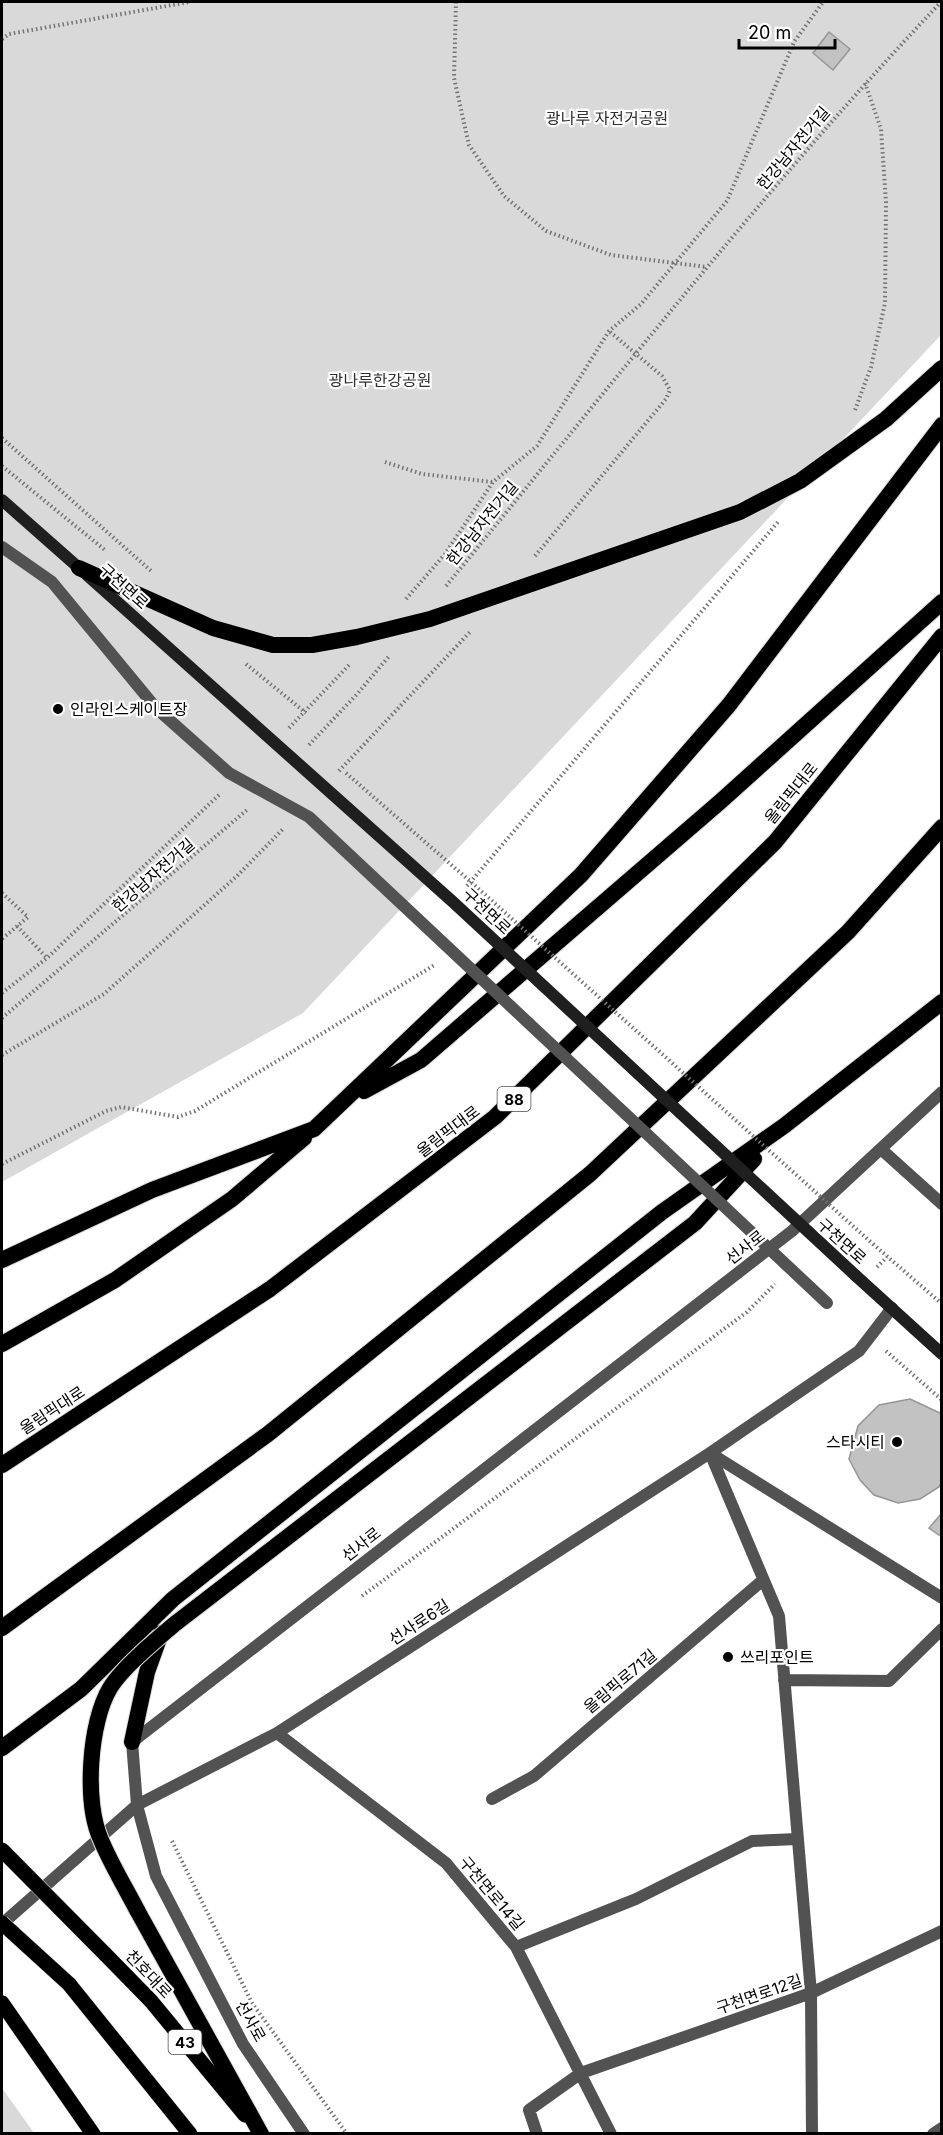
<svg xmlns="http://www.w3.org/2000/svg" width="943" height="2135" viewBox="0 0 943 2135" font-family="Inter,'Noto Sans KR',sans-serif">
  <rect width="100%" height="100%" fill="#fff"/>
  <path fill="#d9d9d9" d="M2,2H941V335L303,1013L2,1182Z
    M2,2088L34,2133H2Z"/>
  <path fill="#c2c2c2" stroke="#969696" stroke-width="1.5" d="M829,32L850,49L833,70L813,53Z
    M910,1399L942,1414V1481L939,1487L920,1499L898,1503L874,1495L860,1480L849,1459L858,1426L879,1405Z
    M942,1513V1537L929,1528Z"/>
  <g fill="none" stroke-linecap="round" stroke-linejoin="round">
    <g stroke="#dbdbdb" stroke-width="16">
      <path id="primary" d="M105,1954L151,2001L245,2115
        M69,1984L190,2134
        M2,2003L93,2134"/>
    </g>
    <g stroke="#dbdbdb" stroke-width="18">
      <path id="trunk" d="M364,1091L421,1060L721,801L942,602
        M2,1260L152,1190L314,1129L581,875L729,705L942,425
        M2,1344L115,1280L232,1199L304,1138
        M2,1465L270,1289L495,1117L775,842L942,636
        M176,1623L695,1223L754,1159
        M2,1628L268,1434L590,1174L848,932L942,827
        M132,1742L147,1672L161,1633
        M2,1748L81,1689L173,1599L662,1212L784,1126L942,1002
        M137,1910L261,2134"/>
    </g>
    <path stroke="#747474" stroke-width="4" stroke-dasharray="1.5 3" stroke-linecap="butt" d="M456,2L454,78L469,145L504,196L546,231L611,255L707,267
      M2,39L9,34L189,2
      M855,410L871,367L885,303L886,202L881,129L865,83
      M2,438L151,571
      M385,462L422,474L493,482
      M2,466L105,550
      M535,556L666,399L670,390L662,376L609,331
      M446,586C608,389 766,187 941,2
      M406,599L445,554L493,482L537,446L609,331L641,304L727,201L794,42L823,2
      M246,664L306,713
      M289,728L350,664
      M309,745L358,693L390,655
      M339,771L470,632
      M467,886L778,522
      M2,893L28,917L2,939
      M17,926L47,958
      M2,993L47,958L221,793
      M2,1018L248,809
      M2,1055L104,994L236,877L284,828
      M2,1164L106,1111L121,1107L178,1117L195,1111L436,964
      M873,1244L942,1304
      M877,1267L887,1257
      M886,1351L942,1400
      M362,1596L747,1312L775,1284
      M172,1841L252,2003L347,2134"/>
    <path stroke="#525252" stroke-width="12" d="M882,1150L942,1204
      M710,1453L779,1616L811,1993L812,2134
      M710,1453L942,1598
      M784,1680L889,1681L942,1629
      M277,1733L446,1863L516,1947L611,2134
      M492,1799L534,1776L763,1580
      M2,1924L137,1805L277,1733L710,1453L859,1351L892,1308
      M516,1947L636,1899L752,1841L797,1839
      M304,2134L243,2044L156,1876L137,1805L132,1742L792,1231L942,1092
      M537,2134L529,2110L581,2073L811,1993L942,1931
      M933,2134L942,2128"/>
    <path stroke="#1f1f1f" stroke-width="12" d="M2,500L79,568
      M855,1275L942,1354"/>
    <use href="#primary" stroke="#000" stroke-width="15"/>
    <use href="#trunk" stroke="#000" stroke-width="16"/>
    <g stroke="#dbdbdb" stroke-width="16" stroke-linecap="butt">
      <path id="primary-bridge" d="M2,1850L105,1954
        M2,1923L69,1984"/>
    </g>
    <g stroke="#dbdbdb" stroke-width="18" stroke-linecap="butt">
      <path id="trunk-bridge" d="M79,568L213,628L273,645H312L357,637L430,619L740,512L800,481L886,419L942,368
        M137,1910C125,1887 111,1864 101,1840C84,1803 89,1723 110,1688C123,1667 157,1639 176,1623"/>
    </g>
    <path stroke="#747474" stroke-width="4" stroke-dasharray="1.5 3" stroke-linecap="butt" d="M346,773L471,882L873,1244"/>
    <path stroke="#525252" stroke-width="12" d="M2,547L52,582L156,708L229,773L309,817L827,1303"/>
    <path stroke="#1f1f1f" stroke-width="12" d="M87,575L453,902L855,1275"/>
    <use href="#primary-bridge" stroke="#000" stroke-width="15"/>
    <use href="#trunk-bridge" stroke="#000" stroke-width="16"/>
  </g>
  <g fill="#000" stroke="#fff" stroke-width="2">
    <circle cx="58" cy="709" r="6"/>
    <circle cx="897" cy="1442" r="6"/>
    <circle cx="728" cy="1657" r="6"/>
  </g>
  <g text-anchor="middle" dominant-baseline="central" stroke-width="4.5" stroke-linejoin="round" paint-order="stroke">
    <g fill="#fff" stroke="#4c4c4c" stroke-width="1.5">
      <rect x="497.5" y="1087" width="33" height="24" rx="4.5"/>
      <rect x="168.5" y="2030" width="33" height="24" rx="4.5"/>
    </g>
    <g font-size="15" font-weight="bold" fill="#000">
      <text x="514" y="1099">88</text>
      <text x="185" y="2042">43</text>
    </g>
    <g font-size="16" fill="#303030" stroke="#fff">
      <text x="607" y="118">광나루 자전거공원</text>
      <text x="380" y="380">광나루한강공원</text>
    </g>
    <g font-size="16" fill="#000" stroke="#fff">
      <text transform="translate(793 148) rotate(-50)">한강남자전거길</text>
      <text transform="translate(482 523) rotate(-51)">한강남자전거길</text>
      <text transform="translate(124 586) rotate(42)">구천면로</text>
      <text transform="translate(791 793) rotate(-51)">올림픽대로</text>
      <text transform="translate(153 875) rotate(-41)">한강남자전거길</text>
      <text transform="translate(487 911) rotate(43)">구천면로</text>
      <text transform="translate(448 1131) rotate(-37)">올림픽대로</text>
      <text transform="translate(842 1241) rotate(42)">구천면로</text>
      <text transform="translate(745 1247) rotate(-38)">선사로</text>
      <text transform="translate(52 1410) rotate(-33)">올림픽대로</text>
      <text transform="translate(361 1544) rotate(-38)">선사로</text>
      <text transform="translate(419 1622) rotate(-33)">선사로6길</text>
      <text transform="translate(620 1681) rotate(-40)">올림픽로71길</text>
      <text transform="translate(492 1893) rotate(50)">구천면로14길</text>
      <text transform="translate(149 1974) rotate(47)">천호대로</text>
      <text transform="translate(759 1994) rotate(-19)">구천면로12길</text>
      <text transform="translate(251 2021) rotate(61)">선사로</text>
    </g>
    <g font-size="16" fill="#000" stroke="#fff" text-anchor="start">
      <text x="70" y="709">인라인스케이트장</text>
      <text x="885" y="1442" text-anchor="end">스타시티</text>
      <text x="740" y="1657">쓰리포인트</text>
    </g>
  </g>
  <rect width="943" height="2135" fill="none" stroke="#000000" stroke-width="6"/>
  <path d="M739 39v9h96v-9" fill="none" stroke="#000000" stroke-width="3"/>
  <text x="748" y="39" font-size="18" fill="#000000" stroke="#ffffff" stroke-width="4.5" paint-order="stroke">20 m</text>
</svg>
